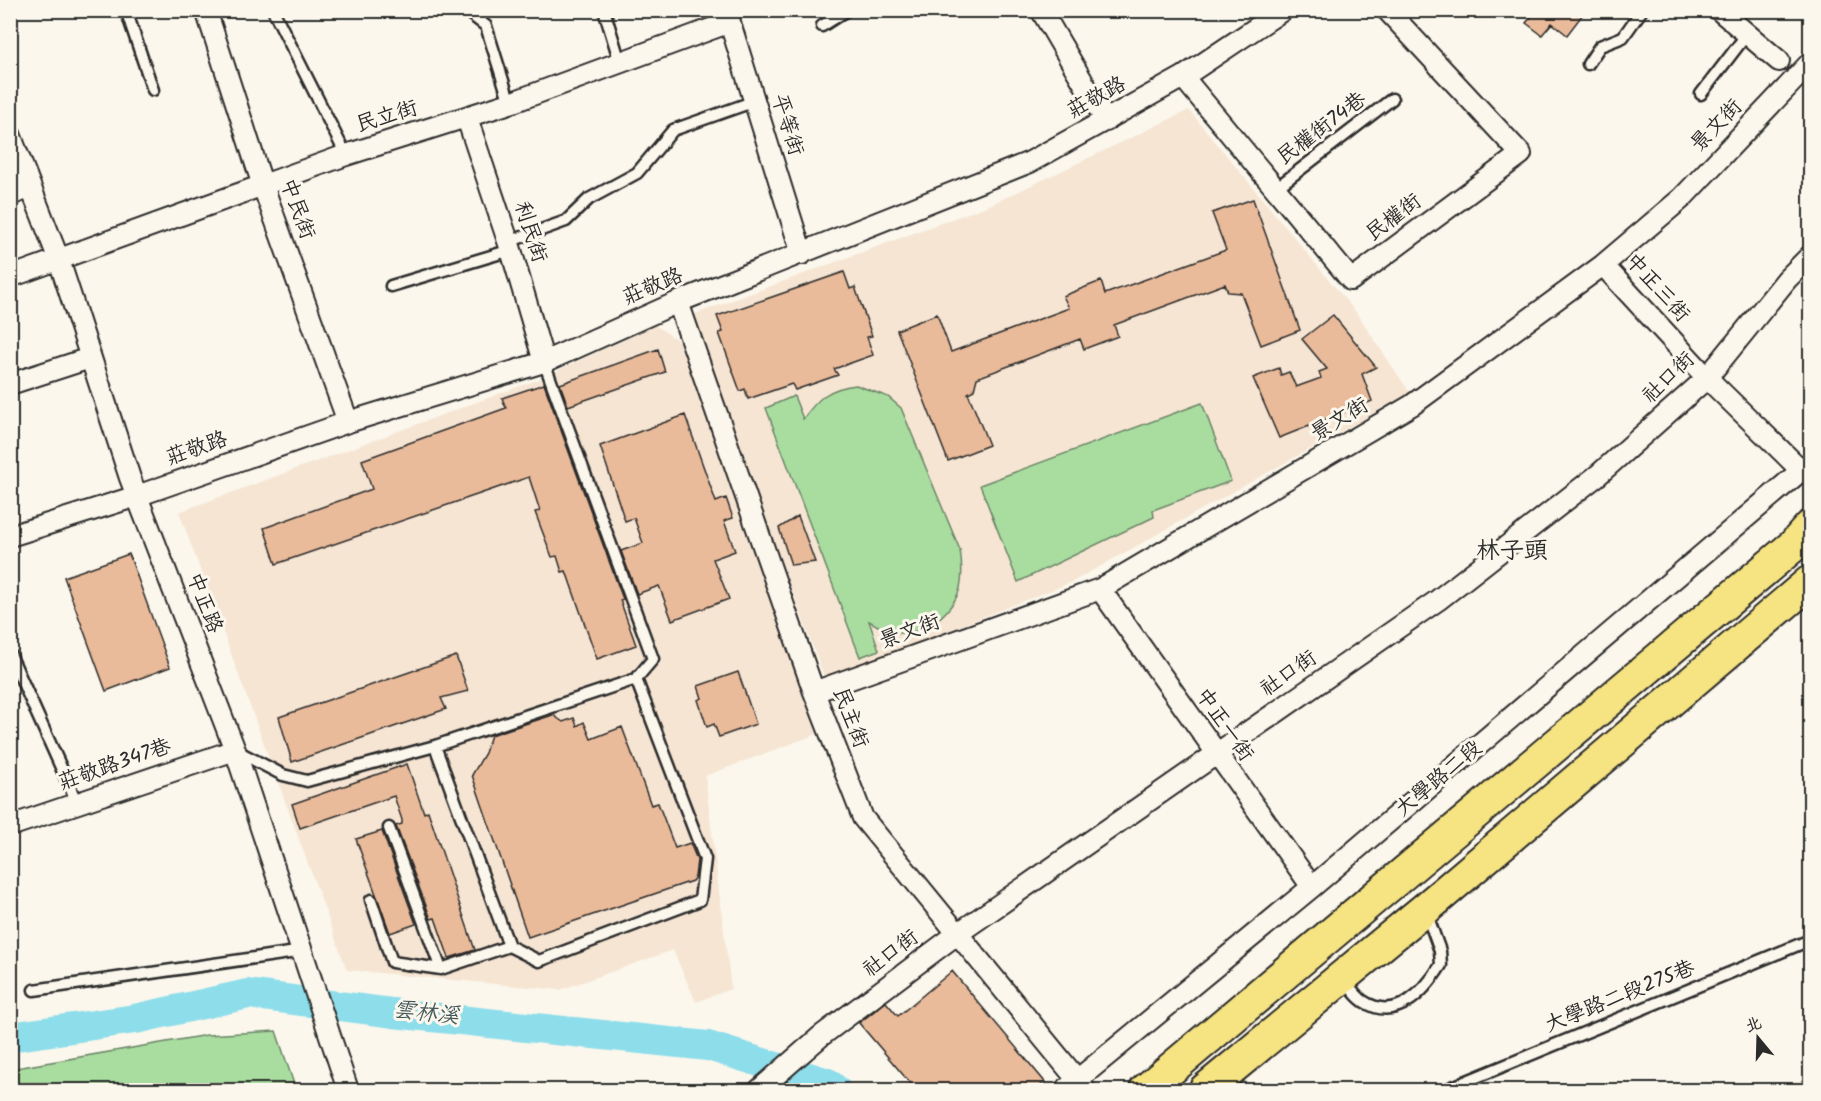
<svg xmlns="http://www.w3.org/2000/svg" width="1821" height="1101" viewBox="0 0 1821 1101" font-family="Kalam,'LXGW WenKai TC',sans-serif">
  <rect width="100%" height="100%" fill="#fbf7ec"/>
  <filter id="ink" filterUnits="userSpaceOnUse"><feTurbulence type="fractalNoise" baseFrequency=".0167" numOctaves="2"/><feDisplacementMap in="SourceGraphic" scale="12" xChannelSelector="R" yChannelSelector="G"/><feConvolveMatrix kernelMatrix="1 2 1 2 8 2 1 2 1" color-interpolation-filters="sRGB"/></filter>
  <g filter="url(#ink)">
    <path fill="#f6e5d3" d="M1189,110L1358,315L1410,393L1072,582L825,679L690,316L992,204Z
      M655,325L680,342L817,734L705,776L731,989L696,1002L673,950L560,990L347,970L179,512L542,378Z"/>
    <path fill="#a9dda0" stroke="#6a8466" stroke-width="1.5" d="M856,385L888,397L901,408L960,550C962,563 963,575 960,588C952,616 916,642 886,630C880,628 875,624 869,621L879,650L860,657L766,408L794,396L803,419C818,398 829,388 856,385Z
      M1202,403L1231,481L1153,510L1154,517L1018,582L980,485Z
      M276,1031L296,1090H11V1069L207,1035Z"/>
    <g fill="none" stroke-linecap="round" stroke-linejoin="round">
      <path stroke="#8eddeb" stroke-width="30" d="M10,1037L135,1019L248,994L393,1013L708,1046L828,1083L836,1090"/>
    </g>
    <path fill="#eabb9a" stroke="#2b2b2b" stroke-width="1.5" d="M1537,10H1586L1567,35L1552,23L1542,35L1526,23Z
      M1253,199L1300,330L1261,345L1241,293L1228,292L1225,284L1114,325L1118,336L1084,349L1080,339L977,378L974,390L968,393L989,445L948,461L897,330L937,314L951,352L1069,308L1063,296L1101,281L1105,294L1226,250L1212,213Z
      M844,272L850,289L855,287L872,336L867,337L873,355L834,369L838,375L795,390L792,384L748,399L745,389L740,391L719,333L723,332L717,316Z
      M1333,315L1376,367L1362,374L1372,401L1279,438L1253,378L1279,368L1281,375L1289,372L1296,387L1321,378L1319,372L1327,369L1302,339Z
      M658,349L665,372L568,406L560,384Z
      M544,384L623,599L620,600L636,645L597,659L566,571L562,572L557,556L552,557L535,512L540,511L529,477L276,564L264,528L372,489L362,460L506,408L502,398Z
      M685,415L716,502L726,498L733,518L724,521L735,551L713,559L729,599L672,620L659,586L637,594L621,551L643,543L634,518L625,521L600,446Z
      M798,516L815,562L791,565L779,528Z
      M129,554L170,667L106,691L64,577Z
      M456,656L468,691L441,698L446,709L292,762L279,717Z
      M738,672L756,724L719,737L714,724L707,727L698,700L702,698L698,686Z
      M553,715L563,722L574,718L577,726L584,722L591,739L622,727L651,805L658,803L675,848L690,843L697,860L695,877L692,881L528,937L472,775L485,753L491,735Z
      M407,764L424,813L428,811L475,950L449,958L435,918L431,919L396,826L402,824V820L394,796L300,828L292,804Z
      M382,831L416,924L390,933L356,839Z
      M952,971L1045,1082L1035,1090H916L859,1023L886,1002L898,1016Z"/>
    <g fill="none" stroke-linecap="round" stroke-linejoin="round">
      <g stroke="#2b2b2b" stroke-width="15">
        <path id="service" d="M126,10L153,90
          M273,10L346,155
          M465,10L486,26L510,103
          M604,10L620,62
          M822,26L847,10
          M1588,64L1600,46L1623,37L1642,10
          M1701,94L1747,34
          M1275,189L1392,99
          M508,242L566,221L589,199L637,173L673,130L755,101
          M391,286L511,250
          M10,654L77,803
          M435,746L509,946L539,961L700,900L705,859L636,679
          M235,750L283,775L307,781L435,746L636,679L653,659L544,362
          M389,828L441,969
          M371,900L392,962L441,969L509,946
          M1344,980C1349,986 1356,996 1363,1001C1396,1023 1424,992 1441,965L1440,951L1426,912
          M34,990L303,951
          M1445,1090L1810,940"/>
      </g>
      <g stroke="#2b2b2b" stroke-width="24">
        <path id="minor" d="M206,10L263,186L348,422
          M726,10L802,254
          M1041,10L1106,121
          M1719,10L1779,61
          M1183,77L1351,280L1521,154L1387,10
          M467,118L511,250L544,362
          M10,134L59,260L130,478L235,750L348,1090
          M10,195L29,188
          M1603,265L1707,378L1802,471
          M10,277L346,155L510,103L730,22
          M678,302L814,692L863,818L1084,1088
          M10,384L90,358
          M10,536L137,496L348,422L544,362L678,302L1030,162L1183,77L1283,10
          M1100,589L1312,887
          M814,692L1100,589L1412,405L1603,265L1682,198L1810,63
          M10,826L235,750
          M759,1090L821,1036L957,934L1438,600L1598,475L1707,378L1787,279L1810,256
          M1065,1090L1312,887L1810,463"/>
      </g>
      <g stroke="#2b2b2b" stroke-width="36">
        <path id="primary" d="M1146,1090L1794,545L1810,527
          M1205,1090L1425,909L1810,582"/>
      </g>
      <use href="#service" stroke="#fbf7ec" stroke-width="10"/>
      <use href="#minor" stroke="#fbf7ec" stroke-width="20"/>
      <use href="#primary" stroke="#f6e381" stroke-width="32"/>
    </g>
  </g>
  <g text-anchor="middle" dominant-baseline="central" stroke-width="6" stroke-linejoin="round" paint-order="stroke">
    <g font-size="21" fill="#2b2b2b" stroke="#fbf7ec">
      <text transform="translate(1097 98) rotate(-29)">莊敬路</text>
      <text transform="translate(387 117) rotate(-17)">民立街</text>
      <text transform="translate(787 125) rotate(73)">平等街</text>
      <text transform="translate(1717 126) rotate(-46)">景文街</text>
      <text transform="translate(1322 129) rotate(-37)">民權街74巷</text>
      <text transform="translate(297 209) rotate(70)">中民街</text>
      <text transform="translate(1394 218) rotate(-37)">民權街</text>
      <text transform="translate(530 232) rotate(72)">利民街</text>
      <text transform="translate(653 287) rotate(-23)">莊敬路</text>
      <text transform="translate(1657 288) rotate(48)">中正三街</text>
      <text transform="translate(1669 378) rotate(-44)">社口街</text>
      <text transform="translate(1340 420) rotate(-31)">景文街</text>
      <text transform="translate(197 449) rotate(-19)">莊敬路</text>
      <text transform="translate(204 603) rotate(69)">中正路</text>
      <text transform="translate(910 632) rotate(-20)">景文街</text>
      <text transform="translate(1289 674) rotate(-35)">社口街</text>
      <text transform="translate(850 718) rotate(69)">民主街</text>
      <text transform="translate(1224 725) rotate(55)">中正一街</text>
      <text transform="translate(115 765) rotate(-19)">莊敬路347巷</text>
      <text transform="translate(1439 779) rotate(-40)">大學路二段</text>
      <text transform="translate(891 954) rotate(-37)">社口街</text>
      <text transform="translate(1620 997) rotate(-22)">大學路二段275巷</text>
    </g>
    <g font-size="22" font-style="italic" fill="#44585b" stroke="#fbf7ec">
      <text transform="translate(426 1014) rotate(6)">雲林溪</text>
    </g>
    <g font-size="24" fill="#2b2b2b" stroke="#fbf7ec">
      <text x="1512" y="551">林子頭</text>
    </g>
  </g>
  <rect width="1821" height="1101" fill="none" stroke="#fbf7ec" stroke-width="36"/>
  <rect x="18" y="18" width="1785" height="1065" fill="none" stroke="#2b2b2b" stroke-width="2" filter="url(#ink)"/>
  <g transform="translate(1758 1038) rotate(341)" stroke="#fbf7ec" stroke-width="4.5" paint-order="stroke">
  <path d="M0-4.5L10 22L0 15L-10 22Z" fill="#2b2b2b"/>
  <text y="-9" font-size="16" font-weight="bold" text-anchor="middle" fill="#2b2b2b">北</text>
  </g>
</svg>
